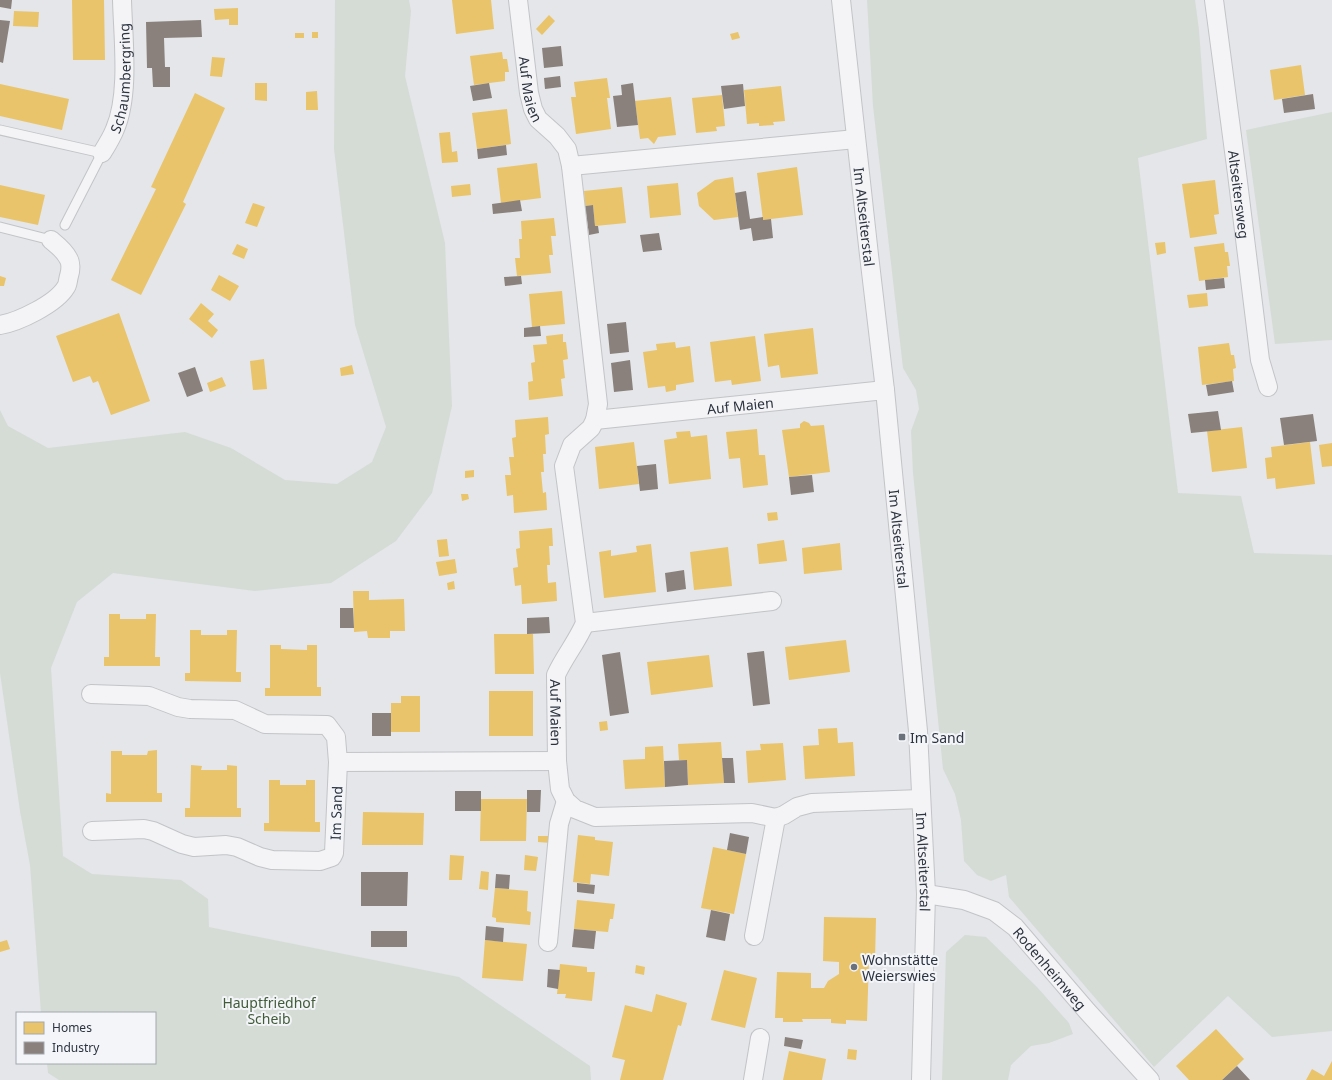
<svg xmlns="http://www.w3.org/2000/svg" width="1332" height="1080" viewBox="0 0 1332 1080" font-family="'Noto Sans',sans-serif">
  <rect width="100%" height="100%" fill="#e4e6e9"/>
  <path fill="#d5dcd5" d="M335,0H409L411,11L405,76L445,243L452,406L432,493L396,541L331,583L255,591L113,573L77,602L51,668L63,856L92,874L181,880L208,899L209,927L459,977L590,1066L591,1080H59L48,1073L47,1063H155V1013H41L30,865L20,811L0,673V410L8,426L48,448L185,432L231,448L285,480L337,484L372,462L386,427L355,325L334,149Z
    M867,0H1195L1199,30L1207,139L1138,158L1178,493L1241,496L1254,553L1332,555V1031L1272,1037L1228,996L1154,1067L1009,897L1006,875L991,881L977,875L964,861L961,820L955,794L943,769L913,473L911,431L919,409L916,390L903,368L873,106Z
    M1332,112V340L1275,344L1246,130Z
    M965,935L986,937L1037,987L1069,1023L1073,1034L1049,1043L1031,1046L1011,1065L1008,1080H942L946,952Z"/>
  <path fill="#e9c46a" d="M72,0H104L105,60H73Z
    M452,0H491L494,29L456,34Z
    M238,8V25H229V19L215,20L214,9Z
    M14,11L39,12L38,27L13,26Z
    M549,15L555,21L542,35L536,29Z
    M312,32H318V38H312Z
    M738,32L740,38L732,40L730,34Z
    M295,33H304V38H295Z
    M502,52L503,59H507L509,72H505V81L474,85L470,56Z
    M212,57L225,58L222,77L210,76Z
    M1301,65L1305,95L1274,100L1270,70Z
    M607,78L610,98H607L611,129L576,134L571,97H576L574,82Z
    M255,83H267V101L255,100Z
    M0,84L69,99L62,130L0,116Z
    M781,86L785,121L773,122L774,125L759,126V123L747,124L744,90Z
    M317,91L318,110H306V92Z
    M195,93L225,108L183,202L186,204L141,295L111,280L156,189L151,187Z
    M722,95L725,126L716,127L717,131L696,133L692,98Z
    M671,97L676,135L658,137L654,144L648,138L640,139L635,101Z
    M507,109L511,144L477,149L472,113Z
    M450,132L452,152L457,151L458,162L442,163L439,133Z
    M537,163L541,198L501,203L497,168Z
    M797,167L803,215L763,220L757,173Z
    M733,177L738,217L714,220L699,206L697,193L715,180Z
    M1215,180L1219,214L1214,215L1217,234L1190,238L1182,184Z
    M678,183L681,215L650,218L647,186Z
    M470,184L471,195L452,197L451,186Z
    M0,185L45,195L38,225L0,217Z
    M622,187L626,223L595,226L593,205L585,206L584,191Z
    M253,203L265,207L257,227L245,223Z
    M554,218L556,236H551L553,255H549L551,273L517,276L515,258H520L519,239H522L521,221Z
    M1165,242L1166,253L1157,255L1155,243Z
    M1224,243L1225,252H1228L1230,266H1227L1228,277L1199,281L1194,247Z
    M237,244L248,249L244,259L232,254Z
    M219,275L239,286L230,301L211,290Z
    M0,276L6,278L4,286H0Z
    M562,291L565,324L532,327L529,294Z
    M1207,293L1208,306L1189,308L1187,295Z
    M201,303L214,314L208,321L218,330L212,338L189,319Z
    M119,313L150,401L111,415L98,381L93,383L90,376L73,382L56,336Z
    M813,328L818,374L781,378L779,365L768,367L764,334Z
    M563,334V342H566L568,359L563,360L565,378L561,379L563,396L529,400L528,382L533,381L531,363L535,362L533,345L547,344L546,336Z
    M755,336L761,381L732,385L731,380L715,382L710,342Z
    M675,342L676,348L690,346L694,382L676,385V390L666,392L665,386L648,388L643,352L657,350L656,344Z
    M1229,343L1231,355H1234L1236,368L1233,369L1234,381L1202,385L1198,347Z
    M264,359L267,389L253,390L250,361Z
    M352,365L354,374L341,376L340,368Z
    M222,377L226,386L210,392L207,383Z
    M548,417L549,434L545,435L546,454H543L544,472H541L543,493L546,492L547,510L514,513L513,495L507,496L505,475H511L509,457H514L512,438L516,437L515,420Z
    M804,421L809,423L811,426L824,425L830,472L789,477L782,430L800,428V424Z
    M1242,427L1247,468L1212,472L1207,431Z
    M757,429L759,455H765L768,485L743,488L740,458L729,459L726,432Z
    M690,431L691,437L707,435L711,479L669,484L664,440L677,438L676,432Z
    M634,442L639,484L599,489L595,447Z
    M1310,442L1315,484L1276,489L1275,478L1267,479L1265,458L1272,457L1271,447Z
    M1332,443V466L1322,467L1319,445Z
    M474,470V477L465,478V471Z
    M461,494H468L469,499L462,501Z
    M777,512L778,520L768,521L767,513Z
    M552,528L553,546H549L550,565H547L548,583L556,582L557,601L522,604L521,585L515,586L513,568L518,567L516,549L520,548L519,531Z
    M447,539L449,556L439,557L437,540Z
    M784,540L787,561L759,564L757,544Z
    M840,543L842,570L804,574L802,548Z
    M651,544L656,592L604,598L599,552L611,550V556L637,552L636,546Z
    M728,547L732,586L694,590L690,552Z
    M455,559L457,573L439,576L436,562Z
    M454,581L455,589L448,590L447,583Z
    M353,591H369V600L404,599L405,631H390V638H368L367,631L354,632Z
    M109,614H120V619H146V614H156L155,657H160V666H104V657H109Z
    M190,630H201V635H227V630H237L236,672H241V682L185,681V673H190Z
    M494,634H533L534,674H495Z
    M846,640L850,672L789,680L785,647Z
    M270,645H281V649L307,650V645H317V687H321V696H265V688H270Z
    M709,655L713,687L651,695L647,662Z
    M489,691H533V736H489Z
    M401,696H420V732H391V703H401Z
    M607,721L608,730L600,731L599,722Z
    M837,728L838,743L853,742L855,776L805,779L803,746L819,745L818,729Z
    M721,742L724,783L688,785L687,760H679L678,744Z
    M783,743L786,780L748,783L746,751L761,750L760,744Z
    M663,746L665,787L625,789L623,760L645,759V747Z
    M157,750V793H162V802H106V793L111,794V751H122V755H147L148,751Z
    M191,765L202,766L201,770H227V765L237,766V808H241V817H185V808H190Z
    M269,780H280V785H306V780H315V822H320V832L264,831V823H269Z
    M481,799H527L526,841H480Z
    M363,812L424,813L423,845H362Z
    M578,835L595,837V840L613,842L609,876L591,874L590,884L573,882Z
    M538,836H551V843L538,842Z
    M713,847L746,854L734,914L701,908Z
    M450,855L464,856L462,880H449Z
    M525,855L538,857L536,871L524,870Z
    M481,871L489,872L488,890L479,889Z
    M495,888L528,891L527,911L531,912L530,925L496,922V918L492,917Z
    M577,900L615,904L613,919H610L608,932L574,929Z
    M824,917L876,918L875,959H869L867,1021L846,1020V1024L831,1023V1019H802L803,1022H783V1018H775L777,972L811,973V988H824L828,981L839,974V962L823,961Z
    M7,940L10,949L0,952V942Z
    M485,940L527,944L523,981L482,978Z
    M560,964L587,967V972H595L592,1001L565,998L566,994H557Z
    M636,965L645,967L644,975L635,973Z
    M724,970L757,978L745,1028L711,1020Z
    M656,994L687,1003L681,1026L678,1025L663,1080H620L625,1060L612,1057L625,1005L652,1012Z
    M1216,1029L1244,1059L1222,1080H1189L1176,1066Z
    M848,1049L857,1050L856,1060L847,1059Z
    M789,1051L826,1059L822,1080H783Z
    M1332,1061V1080H1306L1312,1069L1324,1076Z"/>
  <path fill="#8a817c" d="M0,0H12L11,9L0,7Z
    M0,20L10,21L3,63L0,62Z
    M201,20L202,37L164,38L165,67H170V87H153L152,68H147L146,22Z
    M561,46L563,66L544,68L542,48Z
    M560,76L561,87L545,89L544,78Z
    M489,83L492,98L473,101L470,86Z
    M633,83L638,125L617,127L613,96L622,95L621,85Z
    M743,84L745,106L724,109L721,86Z
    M1313,94L1315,109L1284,113L1282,99Z
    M506,145L507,155L478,159L477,149Z
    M746,191L750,219L763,217V220L771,219L773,238L753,241L751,228L740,230L735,193Z
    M520,200L522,211L493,214L492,204Z
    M593,205L595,226H598L599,233L589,235L585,206Z
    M659,233L662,250L643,252L640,235Z
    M521,276L522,284L505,286L504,277Z
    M1224,278L1225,288L1206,290L1205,280Z
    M626,322L629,352L610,354L607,324Z
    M540,326L541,336L524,337V328Z
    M630,360L633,390L614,392L611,363Z
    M195,367L203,391L187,397L178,373Z
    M1232,381L1234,392L1208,396L1206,385Z
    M1218,411L1221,430L1191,433L1188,414Z
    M1313,414L1317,441L1284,445L1280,418Z
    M656,464L658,489L640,491L637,466Z
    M812,475L814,492L791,495L789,477Z
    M684,570L686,589L667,592L665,573Z
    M340,608H353L354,628H340Z
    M549,617L550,633L527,634V618Z
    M764,651L770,704L753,706L747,653Z
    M620,652L629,713L610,716L602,655Z
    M372,713H391V736H372Z
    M722,758H733L735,783H724Z
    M687,760L688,785L665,787L664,761Z
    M527,790H541L540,812H527Z
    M455,791H481V811H455Z
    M730,833L749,837L746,854L727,850Z
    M361,872H408L407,906H361Z
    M496,874L510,875L509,889L495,888Z
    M577,883L595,885L594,894L577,892Z
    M711,910L730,914L725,941L706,937Z
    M486,926L504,928L503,942L485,940Z
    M574,929L596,931L594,949L572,947Z
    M371,931H407V947H371Z
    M548,969L560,970L558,989L547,987Z
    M785,1037L803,1040L801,1049L784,1046Z
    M1237,1066L1250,1080H1222Z"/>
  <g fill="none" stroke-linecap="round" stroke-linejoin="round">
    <g stroke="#c2c4c7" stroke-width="11">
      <path id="service" d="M0,130L102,153L65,225
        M0,227L51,240"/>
    </g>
    <g stroke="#c2c4c7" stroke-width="20">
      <g id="minor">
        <path id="s1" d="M518,0L529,93L533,109L538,119L557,136L567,149L571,166L598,404L595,420L591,428L572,445L564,466L585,623C577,642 564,657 556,675L557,761L560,789L566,801L575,809L595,817L752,813L776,818L784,815L797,807L812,803L921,799"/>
        <path id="s2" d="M841,0L869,255L885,390L918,731L926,894L921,1080"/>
        <path id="s3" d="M1214,0L1237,174L1260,360L1268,387"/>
        <path id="s4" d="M102,153C107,145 112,137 115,129C130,94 123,38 122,0"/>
        <path d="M571,166L856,139"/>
        <path d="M0,325C18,322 56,304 66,287C68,284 68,279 69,276C71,270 71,262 68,258C64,250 57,245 51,240"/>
        <path id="s5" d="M595,420L885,390"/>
        <path d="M585,623L772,601"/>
        <path d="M91,694L149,696L178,707L190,709L235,710L265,724L327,725L336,737L338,762L334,853L332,857L320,861L272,860L260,857L237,847L226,845L194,847L182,844L153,831L144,829L92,831"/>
        <path d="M338,762L557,761"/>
        <path id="s6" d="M926,894L964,900L994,911L1015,927L1087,1011L1150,1080"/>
        <path d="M754,936L776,818"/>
        <path d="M548,942L559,824L566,801"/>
        <path d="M753,1080L760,1038"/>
      </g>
    </g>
    <use href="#service" stroke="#f4f4f6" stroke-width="9"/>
    <use href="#minor" stroke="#f4f4f6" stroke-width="18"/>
  </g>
  <g fill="#6c727c" stroke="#f3f5f8" stroke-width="1.5">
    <rect x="898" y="733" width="8" height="8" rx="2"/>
    <circle cx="854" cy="967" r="4"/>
  </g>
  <g text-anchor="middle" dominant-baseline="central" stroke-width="4" stroke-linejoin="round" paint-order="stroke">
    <g font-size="14" fill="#2c3441" stroke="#f3f5f8">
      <text stroke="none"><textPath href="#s4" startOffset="79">Schaumbergring</textPath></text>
      <text stroke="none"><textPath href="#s1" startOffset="90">Auf Maien</textPath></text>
      <text stroke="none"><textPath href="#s3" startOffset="196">Altseitersweg</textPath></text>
      <text stroke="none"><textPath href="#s2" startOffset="218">Im Altseiterstal</textPath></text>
      <text stroke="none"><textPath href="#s5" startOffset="146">Auf Maien</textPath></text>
      <text stroke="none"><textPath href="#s2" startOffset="542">Im Altseiterstal</textPath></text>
      <text stroke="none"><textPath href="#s1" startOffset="749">Auf Maien</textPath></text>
      <text transform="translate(336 813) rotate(-88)">Im Sand</text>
      <text stroke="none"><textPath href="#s2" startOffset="866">Im Altseiterstal</textPath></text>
      <text stroke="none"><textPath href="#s6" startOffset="151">Rodenheimweg</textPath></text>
    </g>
    <g font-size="14" fill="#2c3441" stroke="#f3f5f8" text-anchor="start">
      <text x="910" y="737">Im Sand</text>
      <text x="862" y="959">Wohnstätte<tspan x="862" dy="16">Weierswies</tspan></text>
    </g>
    <g font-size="14" fill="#425c3a" stroke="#f3f5f8">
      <text x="269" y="1002">Hauptfriedhof<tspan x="269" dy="16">Scheib</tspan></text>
    </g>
  </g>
  <rect x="16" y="1012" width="140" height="52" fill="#f3f5f8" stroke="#a3a8af"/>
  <rect x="24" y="1022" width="20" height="12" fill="#e9c46a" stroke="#a3a8af"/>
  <text x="52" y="1032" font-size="12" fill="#2c3441">Homes</text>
  <rect x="24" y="1042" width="20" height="12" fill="#8a817c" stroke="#a3a8af"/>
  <text x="52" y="1052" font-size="12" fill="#2c3441">Industry</text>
</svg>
